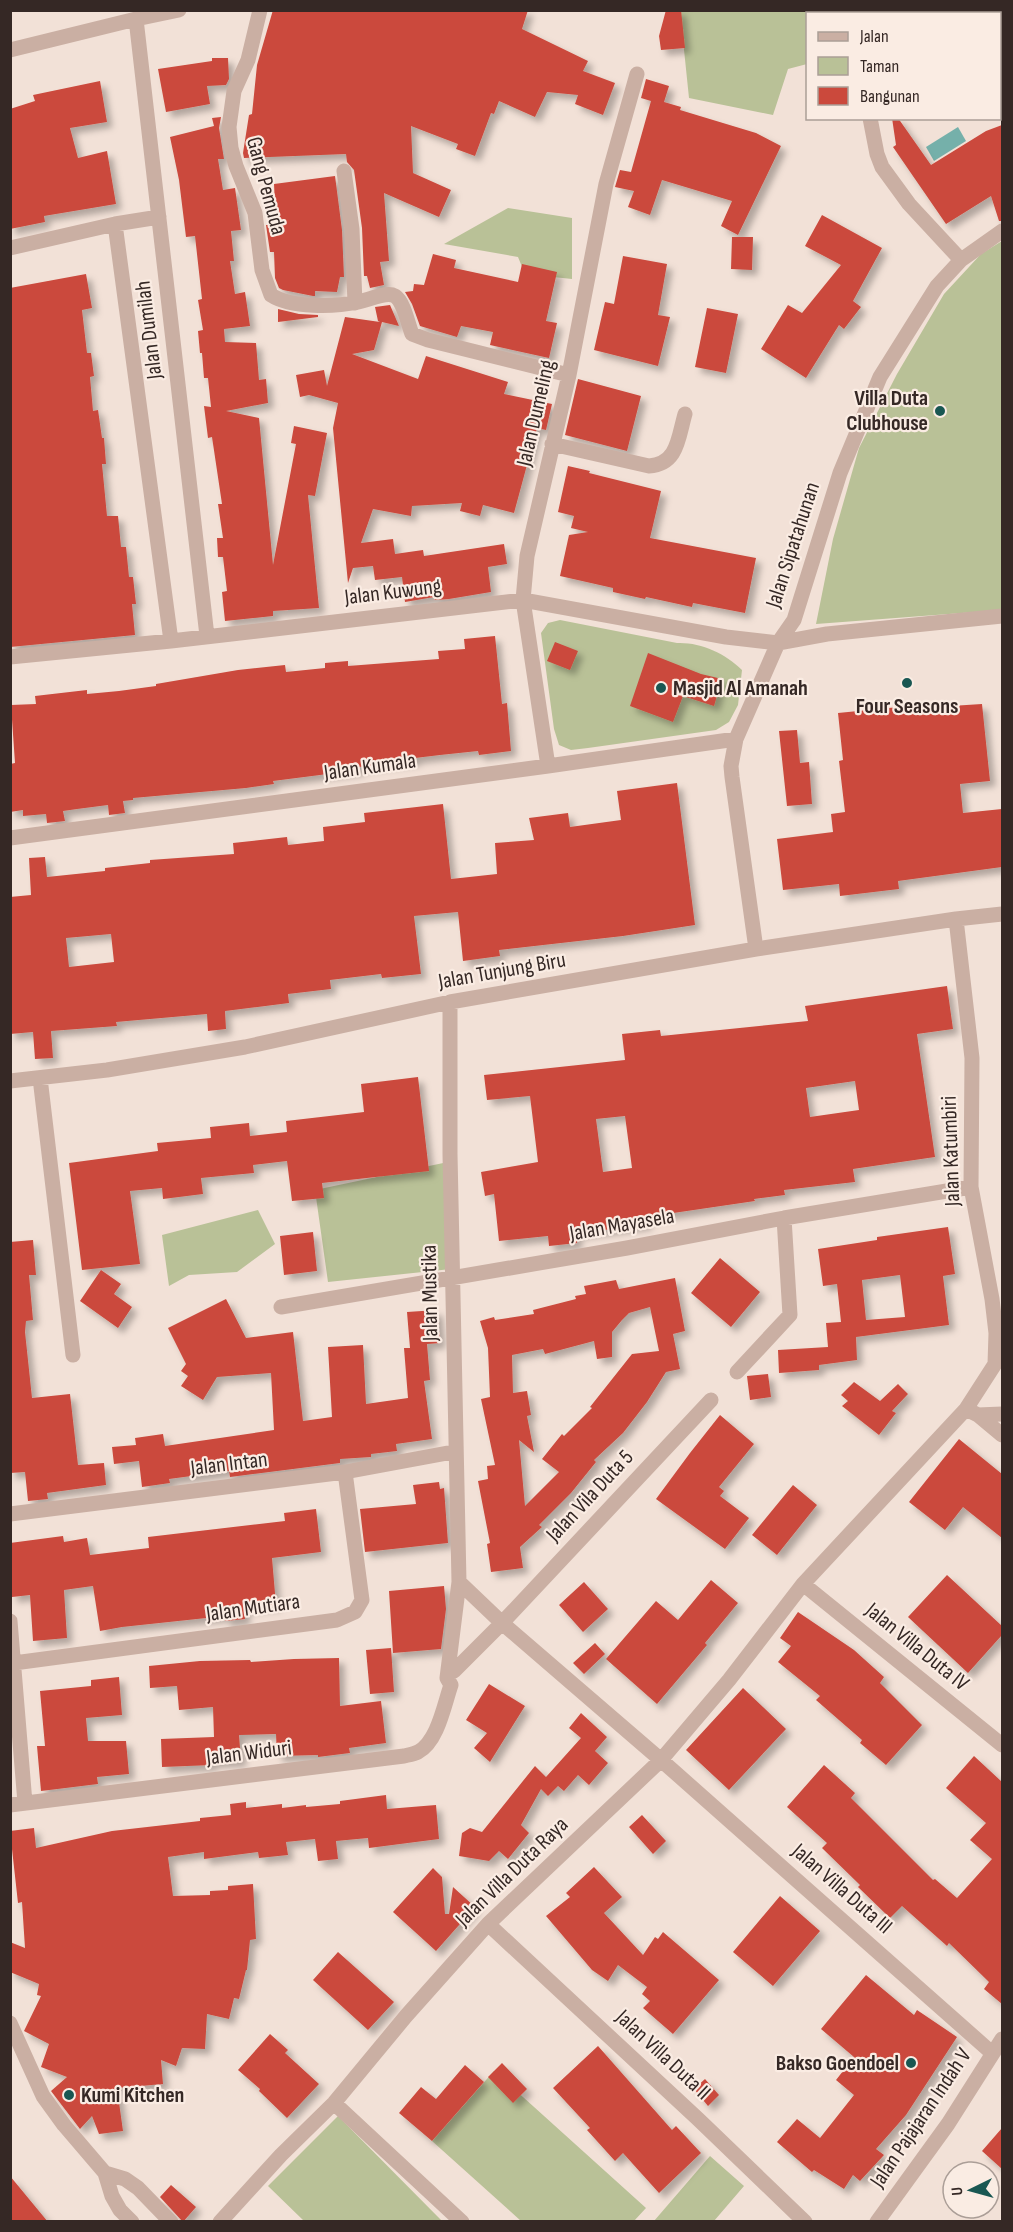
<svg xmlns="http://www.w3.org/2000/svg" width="1013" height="2232" viewBox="0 0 1013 2232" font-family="'Sofia Sans Condensed',sans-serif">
  <defs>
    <filter id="shadow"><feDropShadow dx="5.5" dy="5.5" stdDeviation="3" flood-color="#0004"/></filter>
  </defs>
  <rect width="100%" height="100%" fill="#f2e1d7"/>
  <path fill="#b9c197" d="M870,10V13L808,14L807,64L788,69L773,115L689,98L680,11Z
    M508,208L572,218V279L525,274L518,257L444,244Z
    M1002,241V610L816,624L833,539L859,448L897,374L944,294L981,254Z
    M560,620L677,643C700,642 725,653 742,670L738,705L729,722L716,730L588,748L571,750L559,745L554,729L541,633L548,623Z
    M448,1162L451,1269L328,1282L315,1190Z
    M258,1210L275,1244L237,1272L189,1275L169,1286L162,1235Z
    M494,2071L646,2208L634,2221H521L432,2141Z
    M338,2116L442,2221H304L268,2186Z
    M710,2156L744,2186L714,2221H654Z"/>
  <path fill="#75b0aa" d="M958,127L966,141L934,161L926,147Z"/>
  <path fill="#cb493c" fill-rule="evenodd" filter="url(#shadow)" d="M273,10H528L522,29L588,61L583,71L615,83L603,115L575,104L578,95L547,92L535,117L499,101L494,114L491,113L475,156L456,149L458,144L411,126L413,173L451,190L439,217L384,193L389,261L380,262L384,285L370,288L367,276H364L362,228L354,170L347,162L346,154L244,158L243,153L249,115L252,114L257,65Z
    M666,10H681L685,48L661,50L659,36Z
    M212,58H228L229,79L226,85L207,86L210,104L166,112L158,69L212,61Z
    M646,79L669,86L664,102L681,107L680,110L756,133L781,146L738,235L721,226L732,201L662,180L650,215L628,207L634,191L615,187L620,170L631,172L651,101L641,98Z
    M100,81L107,122L70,128L78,158L107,151L116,204L44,216L45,222L10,229V109L35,101L33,95Z
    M221,117L219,128L224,159H218L223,190L235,188L241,230L231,231L234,261H230L235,294L245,292L250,326L224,329L225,342L256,343L259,380L266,379L268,403L226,411L259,418L273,565L296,444L291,443L294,426L327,433L315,496L308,495L319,608L273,611V616L225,621L222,592L227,591L223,557H218L217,538H223L218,504H222L212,437L208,438L204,406L211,407L208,378H204L202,353H200L198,331L203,330L198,300L202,299L195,236L186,237L179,180L170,137L214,126L212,118Z
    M892,118H898L931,165L986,131L1002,125V221H999L991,196L946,224L893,147L896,145Z
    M335,176L342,230L344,277H340L337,292L315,291V296H313L283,290L279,288L275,278L274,252H270L266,225H269V204H275L274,184Z
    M822,215L882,248L853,301L861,307L844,329L839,325L806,378L761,349L788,305L802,313L841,265L805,246Z
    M732,237H753L752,270L731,269Z
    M433,254L456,260L454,268L518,282L522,264L557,272L546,321L557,323L549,358L490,345L493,332L461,326L457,337L420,326L412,304L405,292L413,291L414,284L424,285Z
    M623,256L667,264L658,315L670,317L658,366L594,350L605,302L614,304Z
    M86,274L92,308L82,310L87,353H91L94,376L90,377L93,411L98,410L102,438H104L106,464H102L107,516H118L121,547H126L129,577H133L136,604H132L135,635L10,647V288Z
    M390,305L399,326L382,322L374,350L352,354L418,379L426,356L508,382L504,394L552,404L546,430L537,428L514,513L483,505L480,516L460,511L462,503L412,506L411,516L373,509L361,543L393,539L395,554L423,550L424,556L504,544L507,564L488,567L491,592L449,599L435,600L434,597L405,602L402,577L375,580L373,566L353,568L348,583L333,428L338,403L309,395L300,397L296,375L324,370L327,386L345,317L380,322L378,321L375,307Z
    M707,308L738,314L726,373L695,367Z
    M278,309L299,314L318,315V317L278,322Z
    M578,379L641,396L627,451L565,435Z
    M568,466L590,471L589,473L661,491L650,538L756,558L745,613L693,603L692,607L646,597L645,599L613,592V588L560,576L569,535L588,532L571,528L574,516L558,512Z
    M495,636L502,704L507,703L511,751L479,755L478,751L440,755L415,758L416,760L359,767V770L273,781L274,784L246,788L133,798V800L123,801L125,813L109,815L108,805L77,809L63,811L65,821L47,823L46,814L23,816V810L10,812V764L15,763L11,705L36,704L35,696L87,690V694L119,691L156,686V684L238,670L285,665L286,672L325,668V663L348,661V666L439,659L438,651L465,649L464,639Z
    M555,642L578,651L570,670L547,661Z
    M648,653L701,674L722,679L714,706L683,696L673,722L630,706Z
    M982,704L990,781L960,784L963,813L1002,809V867L898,881L899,889L840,896L839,884L783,890L777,839L833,832L831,814L845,812L839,761L843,760L838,713L919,705L920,708Z
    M797,730L800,763L809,762L812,804L787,806L779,731Z
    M677,783L695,925L623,936L499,950L500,956L463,961L458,912L414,916L421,974L382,978L381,974L330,980L331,989L288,994L289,1003L225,1011L226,1029L208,1031L207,1014L116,1022L117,1026L51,1031L53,1058L35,1059L33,1032L10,1034V897L31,895L29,858L45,857L47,877L105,871V868L150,863V860L234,854L233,843L287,837L288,845L324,841L323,827L365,822L364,813L443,804L451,879L497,874L495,843L534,840L529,818L568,813L570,827L621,820L617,791ZM111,934L114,962L69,967L66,938Z
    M947,986L953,1029L917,1034L935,1157L853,1169L855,1182L784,1190L785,1195L754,1199L755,1201L646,1217L647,1224L576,1234L577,1243L549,1246L548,1236L499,1241L494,1194L485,1196L481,1172L538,1162L530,1096L487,1100L484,1075L625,1060L622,1034L660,1030L661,1036L808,1021L805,1006ZM855,1081L859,1110L810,1117L806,1088ZM625,1116L632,1168L603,1172L596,1119Z
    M418,1077L429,1171L322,1183L324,1198L292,1201L287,1161L253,1165L254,1173L201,1178L203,1194L163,1199L162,1188L130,1191L140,1264L82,1270L69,1163L158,1151L157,1143L211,1138L210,1127L249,1123L250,1136L287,1132L286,1121L364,1112L361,1084Z
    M948,1227L955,1274L943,1276L949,1325L856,1337L857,1360L819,1365V1370L779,1373L778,1350L828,1347L826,1323L841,1322L837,1284L823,1286L818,1249L877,1240V1237ZM900,1275L905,1317L866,1320L862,1280Z
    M313,1232L317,1271L284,1275L280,1236Z
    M33,1240L36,1275H29L33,1320L26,1321L25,1332L32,1398L70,1394L78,1465L104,1463L106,1485L47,1493L48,1499L28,1501L25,1472L10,1473V1242Z
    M720,1258L760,1292L731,1327L691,1293Z
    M101,1270L121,1284L114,1294L132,1307L118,1328L80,1301Z
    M675,1278L685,1331L673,1334L680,1369L666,1372L647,1402L623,1433L594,1460L596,1462L571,1493L539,1525L542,1527L520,1547L523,1568L491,1572L487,1544L490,1543L478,1481L488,1479L487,1466L495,1465L481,1399L490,1397L488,1348L480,1321L494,1317L495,1320L534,1314L533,1310L576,1299L575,1296L586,1294L584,1286L616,1280L619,1289ZM650,1307L659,1351L632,1354L590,1407L592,1408L564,1436L562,1434L542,1459L559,1472L525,1506L519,1440L534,1452L527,1416L531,1415L527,1391L513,1393L512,1355L543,1349L545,1354L594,1341L597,1359L612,1357V1332L622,1320L629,1313Z
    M226,1299L246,1338L293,1332L303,1421L332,1417L328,1347L363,1345L366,1404L408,1398L404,1348H410L407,1312L437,1310L440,1343L427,1344L430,1380L424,1381L432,1439L396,1444L397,1451L371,1454V1457L340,1459V1463L230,1477L229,1471L169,1479L170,1483L142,1487L139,1461L114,1464L112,1447L136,1445L135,1438L163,1434L165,1446L274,1430L271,1373L217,1377L203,1400L181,1386L188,1376L181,1371L186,1364L168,1328Z
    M768,1374L771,1397L750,1400L747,1376Z
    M854,1382L880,1401L898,1384L908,1394L892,1411L896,1413L879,1435L842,1406L848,1401L841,1395Z
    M720,1415L754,1444L719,1487L724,1491L720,1496L749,1518L725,1549L656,1499L690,1453Z
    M959,1439L1002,1474V1538L963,1507L945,1530L909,1502Z
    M439,1482L440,1489L444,1488L448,1543L365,1552L360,1509L416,1504L413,1485Z
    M793,1485L817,1505L777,1555L752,1535Z
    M316,1509L321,1552L272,1558L276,1605L244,1608L245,1619L225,1621V1616L122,1627L100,1631L93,1586L64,1590L67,1638L33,1641L30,1595L12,1597L10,1543L63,1536L64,1542L87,1538L90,1555L149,1548L148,1537L285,1521L284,1513Z
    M947,1575L1002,1626V1635L968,1673L908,1617Z
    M711,1580L738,1603L705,1643L707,1645L657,1704L606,1659L656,1601L678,1620Z
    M584,1582L608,1609L583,1632L559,1605Z
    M444,1586L446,1609L441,1649L393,1653L389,1591Z
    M798,1612L854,1650L884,1677L880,1683L922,1725L886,1765L860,1743L862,1740L816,1700L820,1696L778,1662L791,1646L780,1638Z
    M595,1643L605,1654L584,1674L573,1663Z
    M391,1648L394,1692L370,1694L366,1650Z
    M339,1658L340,1706L381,1701L386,1743L349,1748L350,1753L318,1757V1755L277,1756L276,1734L239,1735L241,1761L211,1762L212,1765L162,1767L161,1739L214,1737L213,1707L179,1710L177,1686L150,1688L149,1666L200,1661L250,1660L251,1662L294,1659Z
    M119,1677L122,1715L86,1718L88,1741H126L129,1774L97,1777L98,1784L41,1791L37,1746H45L40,1691L91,1686V1680Z
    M489,1684L525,1706L490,1762L474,1748L487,1733L466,1720Z
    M743,1688L786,1729L729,1790L686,1750Z
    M581,1713L607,1737L595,1751L608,1763L589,1785L578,1775L564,1791L558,1786L548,1796L541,1789L521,1825L529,1833L508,1859L499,1851L489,1861L459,1856L462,1833L470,1828L482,1832L535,1766L546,1777L581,1738L569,1728Z
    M974,1756L1002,1782V2004L984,1989L989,1982L949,1943L947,1946L902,1906L890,1918L858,1887L860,1885L822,1848L827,1843L787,1807L824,1765L855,1793L851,1798L933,1880L935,1879L957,1898L992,1859L970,1840L986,1823L946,1788Z
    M386,1795L387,1809L436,1805L439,1839L369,1848L368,1838L336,1841L338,1859L318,1861L315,1839L286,1842L288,1855L259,1858L258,1852L204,1859V1852L168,1857L173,1896L210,1895V1891L228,1890V1886L253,1884L256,1939L250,1940L247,1970H246L239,1999L234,1998L229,2019L207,2014L205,2049L182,2048L176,2066L161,2060L163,2084L117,2088L123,2131L99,2134L92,2116L80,2129L51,2091L67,2077L41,2067L49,2044L24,2031L41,1996L37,1995L39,1984L10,1972V1942L25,1948L22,1902L18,1903L10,1831L34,1828L36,1848L112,1831L200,1821V1818L231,1815L230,1804L246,1802V1808L282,1804V1808L306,1805V1807L340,1804V1801Z
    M642,1815L666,1841L653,1854L629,1827Z
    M594,1867L622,1897L604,1913L643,1955L655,1937L658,1939L663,1932L719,1980L673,2034L643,2008L650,2001L642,1994L647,1987L618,1965L608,1981L592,1970L546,1916L570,1897L566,1893Z
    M433,1868L442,1877L445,1914H449L453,1887L475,1907L436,1951L393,1912Z
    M780,1896L820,1931L773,1986L733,1952Z
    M338,1952L394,2002L368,2030L313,1980Z
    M866,1975L914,2015L917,2010L957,2037L906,2115L876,2149L884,2155L860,2181L853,2175L844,2189L814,2170L812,2172L777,2142L797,2119L820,2138L854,2095L836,2080L854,2057L821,2029Z
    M270,2034L288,2050L285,2053L319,2084L287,2118L259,2091L260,2089L238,2070Z
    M598,2046L672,2130L676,2126L701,2153L659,2193L623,2153L615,2161L587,2130L590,2128L553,2088Z
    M502,2063L527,2089L513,2103L488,2077Z
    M465,2065L484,2082L432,2141L399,2113L421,2087L436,2099Z
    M705,2079L719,2095L708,2106L694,2089Z
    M1002,2128V2169L982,2151Z
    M10,2176L48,2222H10Z
    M171,2185L196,2207L183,2222L160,2197Z"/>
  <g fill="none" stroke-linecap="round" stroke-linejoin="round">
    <path stroke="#caafa3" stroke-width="15" d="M260,10L248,60L234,91L229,127L231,148L236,166L255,213L262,270L271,295C291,308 334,307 358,302C367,301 386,291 395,296C404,302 408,324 412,334L428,340L569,375
      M849,10L850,14
      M136,19L207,636
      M10,50L136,19L179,10
      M870,118L877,154L882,167L909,204L961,260
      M344,171L352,229L355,303
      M115,224L171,641
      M10,248L115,224L159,217
      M552,444L649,466C678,464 678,438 685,414
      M10,657L171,641L523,600L726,637L778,643L827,634L1002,616
      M548,766L523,600L527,556L569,375L606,184L637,74
      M10,838L548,766L736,739
      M756,949L732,777L731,766L736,739L778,643L794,620L840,473L880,377L937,286L961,260L1002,231
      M40,1078L73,1355
      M10,1081L107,1070L245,1047L450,1002L756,949L956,919L1002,914
      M281,1307L627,1248L784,1218L971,1187
      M737,1372L790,1315L784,1218
      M966,1409L978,1415L1002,1435
      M978,1415L1002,1414
      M10,1514L345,1472L453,1452
      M459,1582L502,1623L661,1760L992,2053
      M803,1584L1002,1745
      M10,1621L25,1803
      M14,1663L337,1620L355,1612L362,1600L345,1472
      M454,1671L502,1623L711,1400
      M10,1805L404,1756C408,1755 414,1754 418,1752C438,1741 444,1705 451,1685L447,1678L459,1582L450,1154V1002
      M488,1924L698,2119L805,2222
      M10,2023L43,2096L64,2125L105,2173L112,2196L120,2210L132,2222
      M334,2103L462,2222
      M105,2173L125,2179L138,2188L171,2222
      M220,2222L281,2155L334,2103L406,2016L488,1924L661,1760L729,1680L803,1584L966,1409L995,1364L996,1333L992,1299L971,1187L972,1058L956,919
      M877,2222L948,2124L1002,2039"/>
  </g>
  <g fill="#195752" stroke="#faece3" stroke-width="2">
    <circle cx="940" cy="411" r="6"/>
    <circle cx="907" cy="683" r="6"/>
    <circle cx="661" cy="688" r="6"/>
    <circle cx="911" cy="2063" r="6"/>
    <circle cx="69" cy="2095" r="6"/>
  </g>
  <g text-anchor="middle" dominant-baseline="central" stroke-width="4.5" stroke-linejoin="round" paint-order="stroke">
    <g font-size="22" fill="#352825" stroke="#faece3">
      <text transform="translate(266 186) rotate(75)">Gang Pemuda</text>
      <text transform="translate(149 330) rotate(-97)">Jalan Dumilah</text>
      <text transform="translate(536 413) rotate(-77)">Jalan Dumeling</text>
      <text transform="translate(793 545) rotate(-72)">Jalan Sipatahunan</text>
      <text transform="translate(393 592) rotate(-7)">Jalan Kuwung</text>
      <text transform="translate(370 767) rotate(-8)">Jalan Kumala</text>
      <text transform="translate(502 971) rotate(-10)">Jalan Tunjung Biru</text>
      <text transform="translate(951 1151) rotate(-92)">Jalan Katumbiri</text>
      <text transform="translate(622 1225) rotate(-10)">Jalan Mayasela</text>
      <text transform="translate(430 1293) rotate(-91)">Jalan Mustika</text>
      <text transform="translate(229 1464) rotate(-7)">Jalan Intan</text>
      <text transform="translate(590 1496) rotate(-47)">Jalan Vila Duta 5</text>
      <text transform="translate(253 1608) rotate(-8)">Jalan Mutiara</text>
      <text transform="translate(917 1647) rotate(39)">Jalan Villa Duta IV</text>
      <text transform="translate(249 1753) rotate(-7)">Jalan Widuri</text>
      <text transform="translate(512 1872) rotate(-44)">Jalan Villa Duta Raya</text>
      <text transform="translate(842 1889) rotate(41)">Jalan Villa Duta III</text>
      <text transform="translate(663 2055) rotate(43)">Jalan Villa Duta II</text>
      <text transform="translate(921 2118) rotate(-56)">Jalan Pajajaran Indah V</text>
    </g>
    <g font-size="22" font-weight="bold" fill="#352825" stroke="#faece3" text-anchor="end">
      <text x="928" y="398">Villa Duta<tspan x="928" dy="25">Clubhouse</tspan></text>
      <text x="673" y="688" text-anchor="start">Masjid Al Amanah</text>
      <text x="907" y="706" text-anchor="middle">Four Seasons</text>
      <text x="899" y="2063">Bakso Goendoel</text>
      <text x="81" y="2095" text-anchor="start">Kumi Kitchen</text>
    </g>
  </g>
  <rect width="1013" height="2232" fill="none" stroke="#352825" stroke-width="24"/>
  <rect x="806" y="12" width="195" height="108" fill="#faece3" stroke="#ab9e97" stroke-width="1.5"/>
  <rect x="818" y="32" width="30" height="9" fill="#caafa3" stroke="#ab9e97" stroke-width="1.5"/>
  <text x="860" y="42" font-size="18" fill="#352825">Jalan</text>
  <rect x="818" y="57" width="30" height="18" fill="#b9c197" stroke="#ab9e97" stroke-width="1.5"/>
  <text x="860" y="72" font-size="18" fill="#352825">Taman</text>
  <rect x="818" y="87" width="30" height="18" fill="#cb493c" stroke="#ab9e97" stroke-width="1.5"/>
  <text x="860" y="102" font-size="18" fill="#352825">Bangunan</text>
  <g transform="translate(971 2190) rotate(265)"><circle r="28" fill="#faece3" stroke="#ab9e97" stroke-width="1.5"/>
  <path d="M0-4.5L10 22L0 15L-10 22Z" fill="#195752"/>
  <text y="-9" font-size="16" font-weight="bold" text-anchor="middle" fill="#352825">U</text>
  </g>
</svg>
